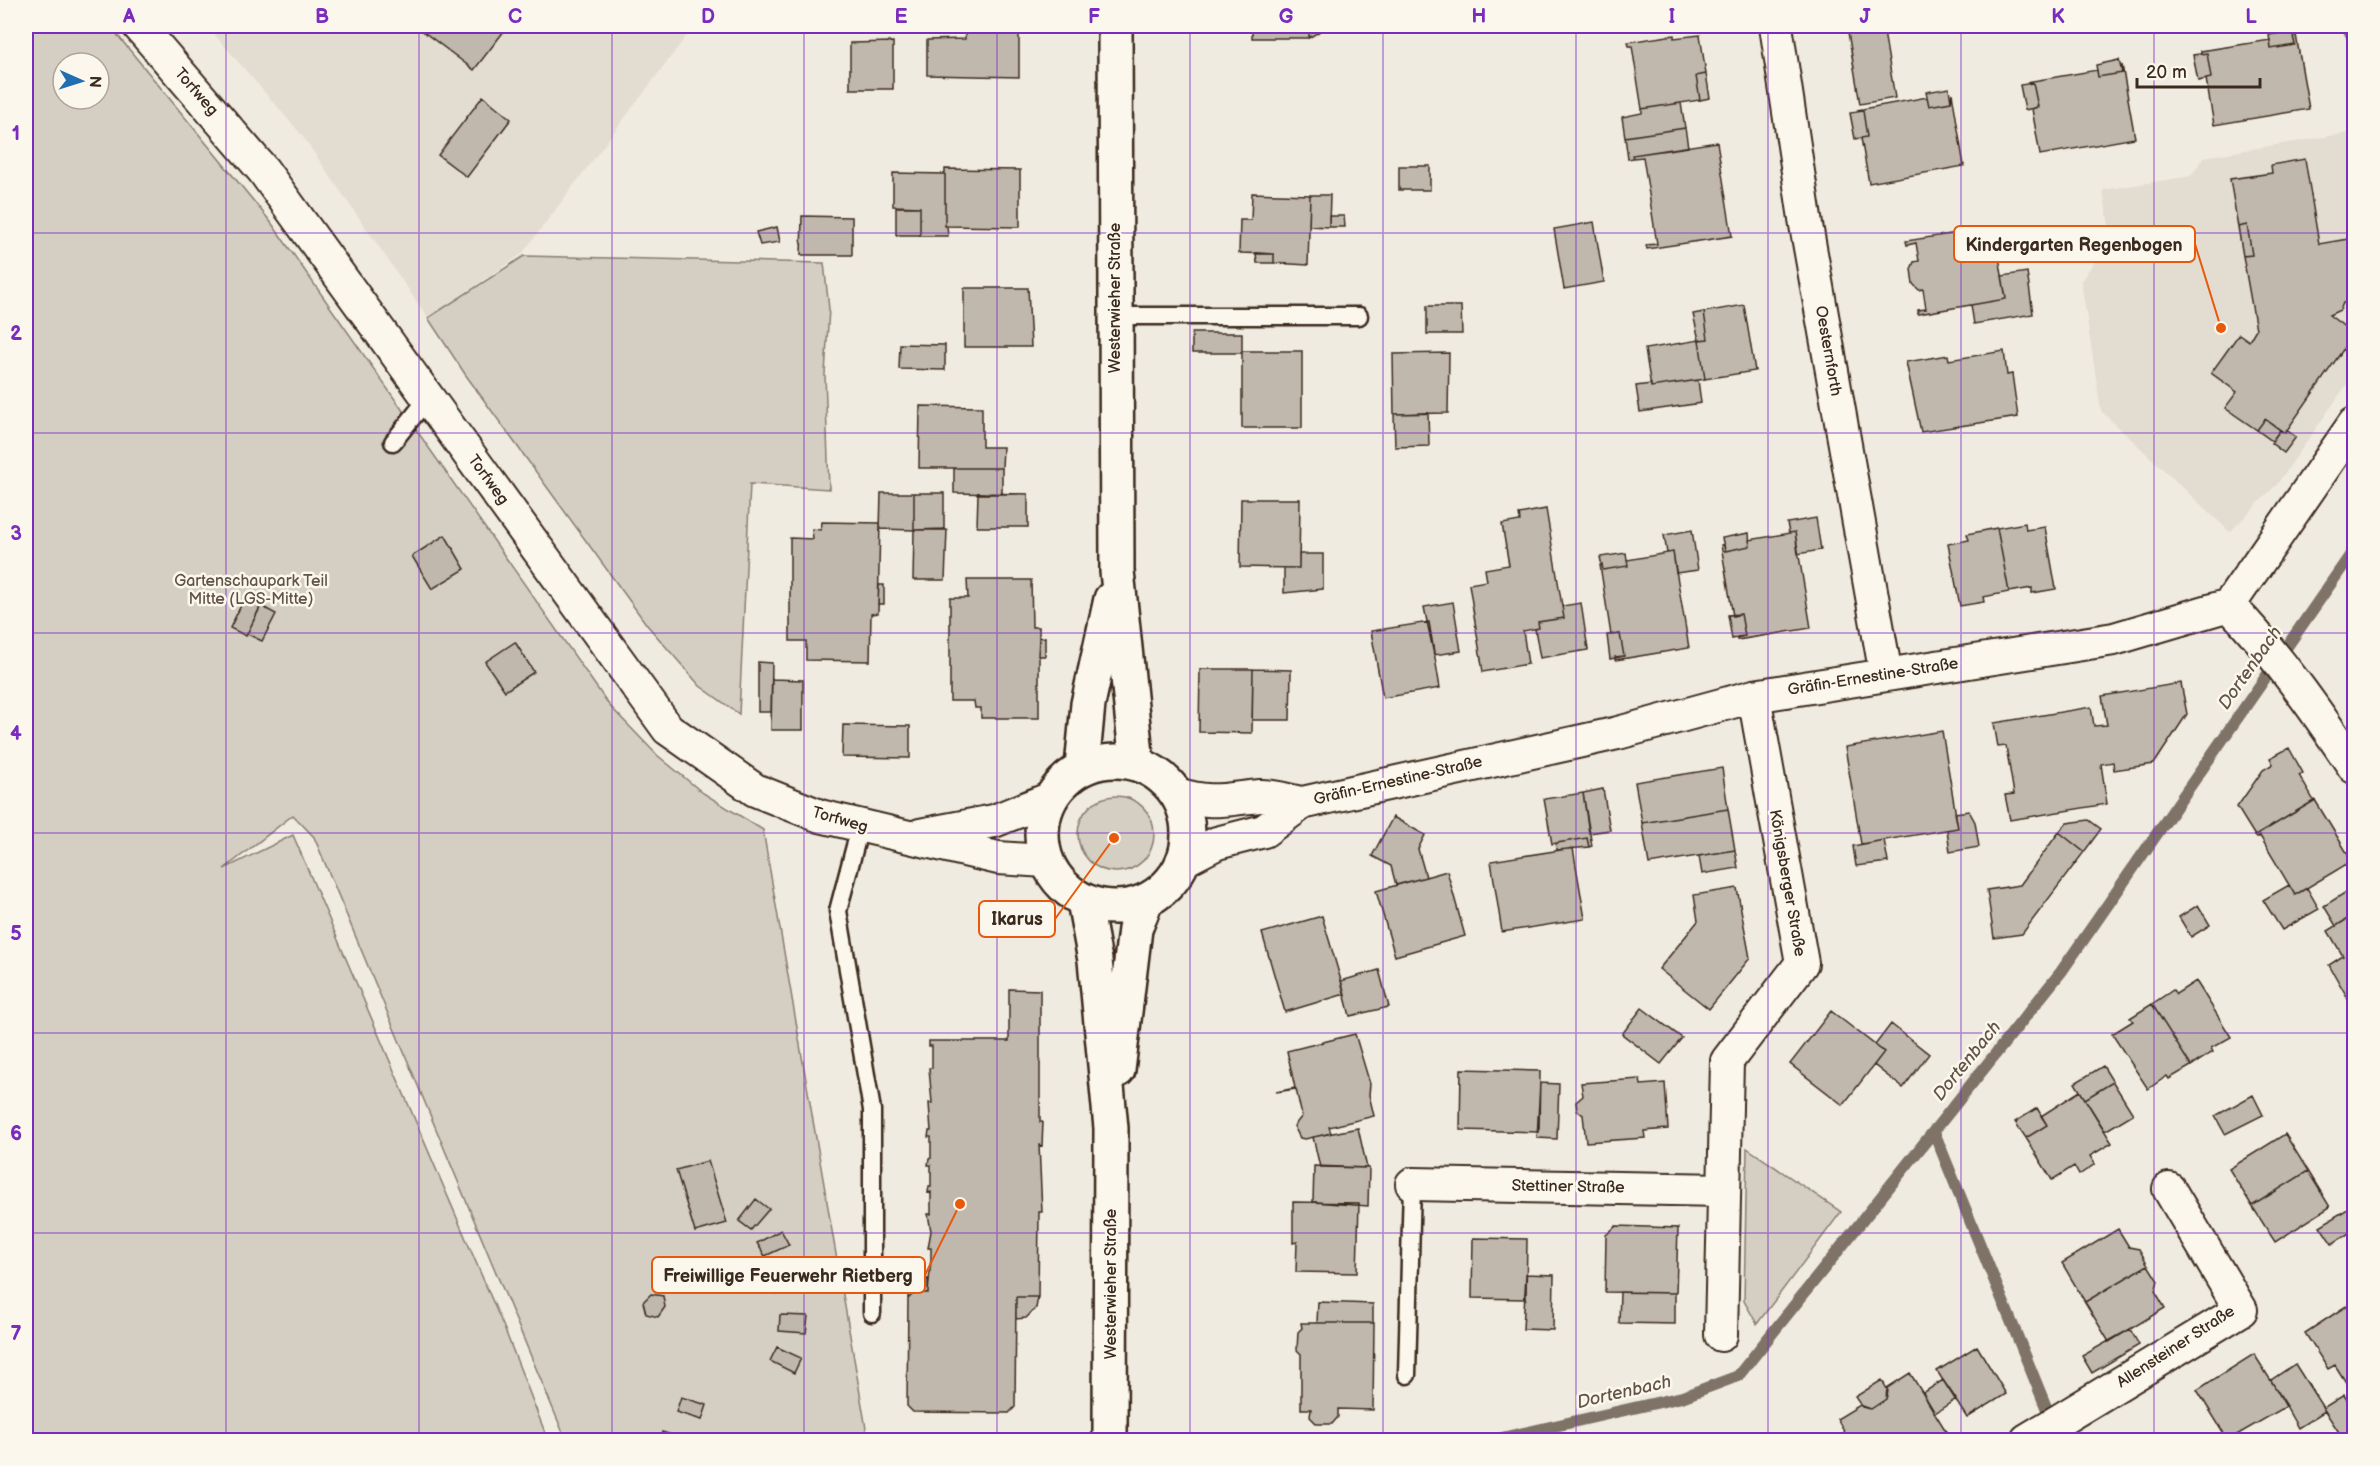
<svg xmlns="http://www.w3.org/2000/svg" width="2380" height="1466" viewBox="0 0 2380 1466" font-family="'Balsamiq Sans',sans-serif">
  <rect width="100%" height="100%" fill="#f0ebe0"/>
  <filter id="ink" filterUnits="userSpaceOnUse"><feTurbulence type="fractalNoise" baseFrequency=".0167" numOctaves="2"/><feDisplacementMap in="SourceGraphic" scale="12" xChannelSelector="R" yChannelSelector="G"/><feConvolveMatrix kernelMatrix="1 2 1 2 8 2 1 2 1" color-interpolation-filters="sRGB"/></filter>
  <g filter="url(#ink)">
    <path fill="#e2dcd1" d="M207,26H694L522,254L428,318L301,134Z
      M2354,132V374L2278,483L2230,532L2101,411L2081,281L2111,238L2103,190L2191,176L2204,157Z"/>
    <path fill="#d5cec3" stroke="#887c70" stroke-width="1.5" fill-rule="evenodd" d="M26,26H110L270,221L609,705L657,755L703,793L763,830L868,1440H566L314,837L293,815L224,869L293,835L505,1330L548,1440H26ZM63,63H99V99H63Z
      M524,256L824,263L829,309L825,374L829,489L750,484L739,714L700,686L647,625L465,374L428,318Z
      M1078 834a38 38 0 1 1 76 0a38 38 0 1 1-76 0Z
      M1747,1148L1841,1212L1757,1324L1744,1301Z"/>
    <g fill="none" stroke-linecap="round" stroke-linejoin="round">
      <path stroke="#7f7367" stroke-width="12" d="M2347,26L2354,40
        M1934,1132L2046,1407
        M1493,1440L1682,1397L1738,1376L2061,972L2354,550"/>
    </g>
    <path fill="#c0b8ad" stroke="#3b2a1e" stroke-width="1.5" d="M416,26H508L474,70Z
      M965,26H1019V77L927,75V40L965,39Z
      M1252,26H1309V38H1252Z
      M1309,26H1328L1309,38Z
      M1883,26L1895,98L1860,104L1848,32Z
      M2292,31L2295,45L2271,49L2269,35Z
      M1674,35V38L1700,35L1706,74L1696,76L1700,100L1642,109L1632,46H1629L1628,42Z
      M2296,35L2309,109L2214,125L2206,79L2211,78L2207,53L2201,54V51L2270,40L2271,49L2295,45L2293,36Z
      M893,42V89H850V43Z
      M2207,53L2211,78L2198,81L2193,55Z
      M2119,60L2122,73L2098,77L2096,65Z
      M2122,65L2135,138L2040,155L2032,109L2038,107L2033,83L2027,82L2097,70L2098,77L2122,73Z
      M1706,74L1710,98L1700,100L1696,76Z
      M2033,83L2038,107L2025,110L2020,85Z
      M1949,88L1951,102L1929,106L1926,92Z
      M1952,93L1964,166L1869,183L1861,138L1867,137L1863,111L1857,110L1927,97L1929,106L1951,102Z
      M483,96L511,119L467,177L438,155Z
      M1681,103L1685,128L1625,137L1622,117L1642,113V109Z
      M1863,111L1867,137L1855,139L1850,113Z
      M1685,128L1688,147L1632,155L1633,158L1628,159L1625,137Z
      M1717,142L1732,236L1647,249L1646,245L1657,244L1643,157L1633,158L1632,155Z
      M2305,159L2319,244L2354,238V289L2350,290L2352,302L2343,303L2340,310L2329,315L2354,334L2285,433L2265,419L2257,430L2225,408L2237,392L2211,373L2239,334L2249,341L2256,329L2243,256L2252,255L2247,225L2238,227L2230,179L2272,173L2271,165Z
      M1399,166H1430V190H1399Z
      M945,169L1020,170V227L945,226Z
      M893,173L945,174V226H947L948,236H920V207L893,206Z
      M1252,193L1310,195L1308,265L1274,263V254L1239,253L1240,220H1251Z
      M1310,195H1330L1329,227L1309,226Z
      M896,207H920V235H896Z
      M802,216L852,217V255H801Z
      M1329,216H1344L1345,227H1329Z
      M1594,222L1604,282L1564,289L1554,229Z
      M2247,225L2252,255L2243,256L2238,227Z
      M777,227L780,242L760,245L756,232Z
      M1994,227L2006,299L1918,314V310L1926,309L1923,289L1919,290L1913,284L1911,269L1914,262L1919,261L1916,243L1907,245L1906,241Z
      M1256,253L1274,254V263H1257Z
      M2027,272L2033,314L1974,324L1971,305L2006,299L2002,276Z
      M964,288H1028L1031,347H964Z
      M1744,305L1755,371L1705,379L1699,340L1708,339L1704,312Z
      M1427,306H1461L1462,334H1427Z
      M1704,312L1708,339L1699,340L1693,314Z
      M1192,333H1242V353H1192Z
      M1699,340L1705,379L1651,387L1645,349Z
      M900,344L945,345V370L899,369Z
      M1242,351H1302V428H1242Z
      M2004,351L2007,375L2012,374L2018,417L1921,432L1906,362L1948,355L1949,360Z
      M1449,353L1448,413L1394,414L1393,354Z
      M1698,380L1701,403L1640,412L1636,386L1651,384V387Z
      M920,406L982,407V447H1003L1002,468H919Z
      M1428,413L1429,446L1395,447L1394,414Z
      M2265,419L2280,430L2272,441L2257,430Z
      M2280,430L2285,433L2286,430L2296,437L2284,453L2271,443Z
      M954,468H1002V494L954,493Z
      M881,493H914V530L880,529Z
      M914,493H944V529L914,530Z
      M978,493L1028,494V527H977Z
      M1241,499H1300L1299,568L1240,567Z
      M1546,509L1564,618L1538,622L1539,628L1523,631L1528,664L1483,672L1469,584L1487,581L1485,569L1509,565L1502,524L1520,521L1519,514Z
      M1816,518L1821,550L1798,554L1795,532L1789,533L1787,523Z
      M822,522L880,523L878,613L871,614L870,661L806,660V641H790V538L813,539L812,529L821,530Z
      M2025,523L2026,530L2045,527L2056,589L2032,593V588L2009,592L1997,528Z
      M1997,528L2009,592L1983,597L1984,602L1960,606L1948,544L1969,540L1967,534Z
      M914,530H947L945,580H913Z
      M1692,530L1698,570L1676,573L1673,552L1667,553L1664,535Z
      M1795,532L1811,628L1737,640V637L1745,636L1741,614L1733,616L1721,545L1724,544L1725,551L1750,546L1749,540Z
      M1749,533L1750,546L1725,551L1722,538Z
      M445,535L465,569L432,589L412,556Z
      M1673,552L1689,648L1615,660V657L1624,656L1620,634L1611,635L1600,565L1602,564L1603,570L1628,566L1627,560Z
      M1626,553L1628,566L1603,570L1600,557Z
      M1299,554H1323V589L1284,593V568H1299Z
      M967,580H1031L1032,627H1039V718H981V708H975L974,701H950V598H968Z
      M879,585H884V604H878Z
      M246,595L262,603L246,636L230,628Z
      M1453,602L1461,651L1434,655L1424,607Z
      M1581,603L1588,650L1540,658L1535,629L1539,628L1538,622L1564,618L1562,606Z
      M261,606L276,614L262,641L247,634Z
      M1741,614L1745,636L1732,639L1728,615Z
      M1429,622L1440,688L1383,698L1371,631Z
      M1620,634L1624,656L1610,659L1607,635Z
      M1045,637V656H1038L1039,638Z
      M515,642L534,672L505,691L485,662Z
      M758,662L772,663L771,712H758Z
      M1200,669H1253L1252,733L1199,732Z
      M1253,669L1291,670L1290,720H1252Z
      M772,679L803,680V730H771Z
      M2181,683L2187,714L2154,764L2114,770L2113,762L2101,764L2107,804L2010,820L2005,795L2014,794L2006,746L1998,747L1994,723L2091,707L2094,726L2107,725L2102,696Z
      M843,725L910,726V758L842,757Z
      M1942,731L1958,828L1861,844L1845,747Z
      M2289,748L2303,773L2299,775L2314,801L2255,836L2237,807L2263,770L2273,764L2270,758Z
      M1722,768L1728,809L1642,823L1635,782Z
      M1603,789L1610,830L1589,833L1583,793Z
      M1583,793L1592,846L1589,847L1587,838L1552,844L1544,799Z
      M2315,800L2352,861L2295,895L2260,836L2257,838L2255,836Z
      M1728,809L1735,850L1649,864L1642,823Z
      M1969,811L1975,822L1979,847L1950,852L1947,830L1958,828L1955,813Z
      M1393,817L1425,835L1418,849L1426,877L1396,885L1391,866L1372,856Z
      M2089,820L2101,829L2084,852L2059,832L2067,823Z
      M2059,832L2084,852L2022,934L1994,938L1987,890L2020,885Z
      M1587,838L1589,847L1557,850L1556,843Z
      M1884,840L1888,862L1856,866L1853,846Z
      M1573,848L1585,919L1502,932L1491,861Z
      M1735,850L1738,868L1702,874L1699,856Z
      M1447,871L1465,936L1395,956L1376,891Z
      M2289,885L2295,895L2307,888L2319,909L2282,930L2263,900Z
      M2354,887V915L2336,926L2324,906Z
      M1737,888L1750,958L1709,1009L1659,969L1698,921L1694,895Z
      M2198,905L2210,925L2191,937L2179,917Z
      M2354,915V1009L2329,965L2343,956L2328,931Z
      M1322,916L1345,994L1285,1012L1262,933Z
      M1379,970L1389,1007L1350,1016L1341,981Z
      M2196,981L2231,1037L2211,1048L2213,1052L2191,1066L2152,1004L2173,990L2176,994Z
      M1009,989L1040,990V1122H1043L1042,1146L1039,1145L1042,1212H1039L1038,1297H1016L1015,1407L1009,1413L913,1412L907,1406L908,1299L914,1293H928L931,1259V1248H928L931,1231L928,1214H931V1192L928,1193L929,1186H931V1165H928L929,1159L931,1158V1137H928L929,1131H931L929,1103H932L929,1068H932V1046H929V1041H1009Z
      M2152,1004L2191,1066L2169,1079L2167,1076L2148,1089L2112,1034L2133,1021L2130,1018Z
      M1642,1008L1682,1038L1661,1064L1622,1034Z
      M1831,1011L1884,1052L1843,1105L1790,1064Z
      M1891,1024L1929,1054L1903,1088L1874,1065L1884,1052L1875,1045Z
      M1355,1034L1370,1084L1369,1095L1374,1116L1329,1127L1331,1133L1305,1139L1300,1138L1294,1126L1302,1116L1296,1089L1276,1092L1295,1088L1287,1051Z
      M2103,1066L2113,1082L2085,1099L2075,1083Z
      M1461,1069L1540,1071L1539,1132L1460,1130Z
      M1640,1079L1641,1085L1665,1083L1668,1129L1644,1131L1645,1138L1586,1142L1583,1115L1577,1110L1576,1102L1583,1096L1581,1083Z
      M2113,1082L2133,1114L2105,1131L2085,1099Z
      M1540,1083L1559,1084L1557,1139L1537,1138Z
      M2080,1091L2112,1143L2090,1156L2095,1164L2079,1175L2074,1166L2052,1180L2026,1138L2047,1125L2041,1116Z
      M2253,1095L2263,1115L2225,1134L2215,1116Z
      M2037,1108L2047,1125L2026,1138L2015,1122Z
      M1358,1128L1367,1168L1320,1167L1313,1137Z
      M2285,1134L2308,1171L2252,1206L2229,1169Z
      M708,1161L727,1223L695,1232L676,1170Z
      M1314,1166L1369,1168L1368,1206L1313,1202Z
      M2308,1171L2330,1207L2275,1242L2252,1206Z
      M756,1199L769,1209L751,1230L739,1221Z
      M1293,1202L1359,1203L1357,1273L1296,1272L1297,1242L1293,1243Z
      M2354,1205V1230L2332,1244L2320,1226Z
      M1616,1226L1678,1228L1676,1293L1605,1292L1606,1235Z
      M2118,1229L2129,1247L2139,1249L2148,1265L2085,1302L2062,1263Z
      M781,1230L789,1245L765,1256L757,1243Z
      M1473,1238L1527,1239L1526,1299L1472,1298Z
      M2148,1265L2158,1281L2155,1291L2165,1308L2109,1342L2085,1302Z
      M798,1271L803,1286L777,1294L772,1278Z
      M1526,1274L1554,1275L1553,1330L1523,1329Z
      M908,1279H928V1293H914L908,1299Z
      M1620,1292L1675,1293V1324L1619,1323Z
      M651,1294L663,1296L665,1307L658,1317L646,1314L643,1302Z
      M1016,1297H1038L1036,1308L1026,1318L1016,1319Z
      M2354,1301V1391L2352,1392L2335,1365L2328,1369L2305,1333Z
      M1318,1302L1373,1304V1323H1317Z
      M780,1315L808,1316L806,1333L779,1331Z
      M1301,1323H1374L1373,1410L1338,1409V1417L1332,1424H1317L1310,1417L1311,1409H1301V1354L1297,1350L1298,1332L1302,1328Z
      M2130,1329L2139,1345L2092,1373L2082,1356Z
      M1977,1346L2006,1394L1967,1418L1937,1371Z
      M777,1347L801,1358L794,1373L770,1361Z
      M2254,1354L2287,1406L2228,1440L2197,1390Z
      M2295,1364L2325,1411L2298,1428L2271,1380Z
      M1910,1373L1946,1431L1931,1440H1849L1837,1419L1860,1405L1871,1409L1886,1399L1887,1388Z
      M1882,1380L1888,1391L1886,1399L1871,1409L1862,1407L1855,1397Z
      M1943,1380L1956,1399L1935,1413L1923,1393Z
      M2344,1395L2354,1411V1437L2349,1440H2344L2323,1408Z
      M681,1397L707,1405L702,1420L676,1412Z
      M662,1432L688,1440H660Z"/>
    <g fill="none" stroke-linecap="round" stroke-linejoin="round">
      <g stroke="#3b2a1e" stroke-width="21">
        <path id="service" d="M1114,316H1359
          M393,442L428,398
          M860,827L838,911L872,1110V1313
          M1407,1375L1412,1184"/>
      </g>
      <g stroke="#3b2a1e" stroke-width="36">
        <path id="minor" d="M139,26L263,170L668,729L755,790L820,816L998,858L1046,861
          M1776,26L1806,225L1886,675
          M2229,605C2278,656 2315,709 2354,767
          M1177,794C1214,805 1224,799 1260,796C1273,795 1289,801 1302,803L1618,733L1754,696L2114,639L2229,605L2354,424
          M920,835L994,821L1049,799
          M1182,861L1217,843L1264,831L1302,803
          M1412,1184L1723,1190
          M1721,1335L1727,1061L1802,963L1754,696
          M2027,1440L2241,1310L2169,1189"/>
      </g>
      <g stroke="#3b2a1e" stroke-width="38">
        <path id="secondary" d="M1115,26L1117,571L1137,764
          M1042 834a73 73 0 1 1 146 0a73 73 0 1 1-146 0Z
          M1082,767L1088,704L1111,599
          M1084,901L1095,960L1111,1128L1110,1440
          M1118,1070L1135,929L1146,901"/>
      </g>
      <use href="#service" stroke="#fbf7ec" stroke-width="16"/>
      <use href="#minor" stroke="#fbf7ec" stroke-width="32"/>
      <use href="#secondary" stroke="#fbf7ec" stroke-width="33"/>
    </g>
  </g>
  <path fill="none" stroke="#7b2cbf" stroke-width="1.5" stroke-opacity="0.55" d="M226,26V1440M419,26V1440M612,26V1440M804,26V1440M997,26V1440M1190,26V1440M1383,26V1440M1576,26V1440M1768,26V1440M1961,26V1440M2154,26V1440M26,233H2354M26,433H2354M26,633H2354M26,833H2354M26,1033H2354M26,1233H2354"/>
  <g text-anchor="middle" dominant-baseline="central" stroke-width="5" stroke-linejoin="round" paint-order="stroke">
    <g font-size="16" fill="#3b2a1e" stroke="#fbf7ec">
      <text transform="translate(196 92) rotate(49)">Torfweg</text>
      <text transform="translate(1115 298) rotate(-90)">Westerwieher Straße</text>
      <text transform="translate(1828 351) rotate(80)">Oesternforth</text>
      <text transform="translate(488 480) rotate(54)">Torfweg</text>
      <text transform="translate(1873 677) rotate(-9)">Gräfin-Ernestine-Straße</text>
      <text transform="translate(1398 781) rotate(-13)">Gräfin-Ernestine-Straße</text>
      <text transform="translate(840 820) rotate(16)">Torfweg</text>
      <text transform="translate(1787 883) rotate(80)">Königsberger Straße</text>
      <text transform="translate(1568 1187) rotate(1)">Stettiner Straße</text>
      <text transform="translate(1111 1284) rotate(-90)">Westerwieher Straße</text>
      <text transform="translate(2176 1347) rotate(-33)">Allensteiner Straße</text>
    </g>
    <g font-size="16" fill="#625347" stroke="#fbf7ec">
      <text x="251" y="581">Gartenschaupark Teil<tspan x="251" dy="18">Mitte (LGS-Mitte)</tspan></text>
    </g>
    <g font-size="18" font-style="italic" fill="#635448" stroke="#fbf7ec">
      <text transform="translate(2250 668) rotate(-55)">Dortenbach</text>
      <text transform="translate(1967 1061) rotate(-51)">Dortenbach</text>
      <text transform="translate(1624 1392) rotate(-13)">Dortenbach</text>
    </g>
  </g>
  <path fill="none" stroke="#e8590c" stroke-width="2" d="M2221 328L2195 244M1114 838L1055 919M960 1204L925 1275"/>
  <g fill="#e8590c" stroke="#fbf7ec" stroke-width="2">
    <circle cx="2221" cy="328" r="6"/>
    <circle cx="1114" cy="838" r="6"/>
    <circle cx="960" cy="1204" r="6"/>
  </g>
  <g fill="#fbf7ec" stroke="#e8590c" stroke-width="2">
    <rect x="1954" y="226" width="241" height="36" rx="6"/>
    <rect x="979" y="901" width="76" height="36" rx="6"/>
    <rect x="652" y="1257" width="273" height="36" rx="6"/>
  </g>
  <g font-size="18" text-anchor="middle" font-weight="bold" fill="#3b2a1e">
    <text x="2074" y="251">Kindergarten Regenbogen</text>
    <text x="1017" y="925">Ikarus</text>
    <text x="788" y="1282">Freiwillige Feuerwehr Rietberg</text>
  </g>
  <rect width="2380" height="1466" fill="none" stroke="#fbf7ec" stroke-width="66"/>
  <g transform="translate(81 81) rotate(93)"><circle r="28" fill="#fbf7ec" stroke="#aea59a" stroke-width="1.5"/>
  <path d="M0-4.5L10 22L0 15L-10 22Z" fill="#1f6fb2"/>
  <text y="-9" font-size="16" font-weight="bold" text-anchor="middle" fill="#3b2a1e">N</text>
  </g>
  <path d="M2137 78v9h123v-9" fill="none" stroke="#3b2a1e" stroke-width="3"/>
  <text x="2146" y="78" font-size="18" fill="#3b2a1e" stroke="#fbf7ec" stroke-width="4.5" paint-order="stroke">20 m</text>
  <rect x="33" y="33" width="2314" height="1400" fill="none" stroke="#7b2cbf" stroke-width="2"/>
  <g font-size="20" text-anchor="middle" font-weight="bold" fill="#7b2cbf">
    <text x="129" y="23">A</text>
    <text x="322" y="23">B</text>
    <text x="515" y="23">C</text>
    <text x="708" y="23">D</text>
    <text x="901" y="23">E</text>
    <text x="1094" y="23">F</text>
    <text x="1286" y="23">G</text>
    <text x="1479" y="23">H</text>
    <text x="1672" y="23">I</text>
    <text x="1865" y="23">J</text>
    <text x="2058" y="23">K</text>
    <text x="2251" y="23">L</text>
    <text x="16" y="140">1</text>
    <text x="16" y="340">2</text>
    <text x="16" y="540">3</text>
    <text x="16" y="740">4</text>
    <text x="16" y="940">5</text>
    <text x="16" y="1140">6</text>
    <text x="16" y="1340">7</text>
  </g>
</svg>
